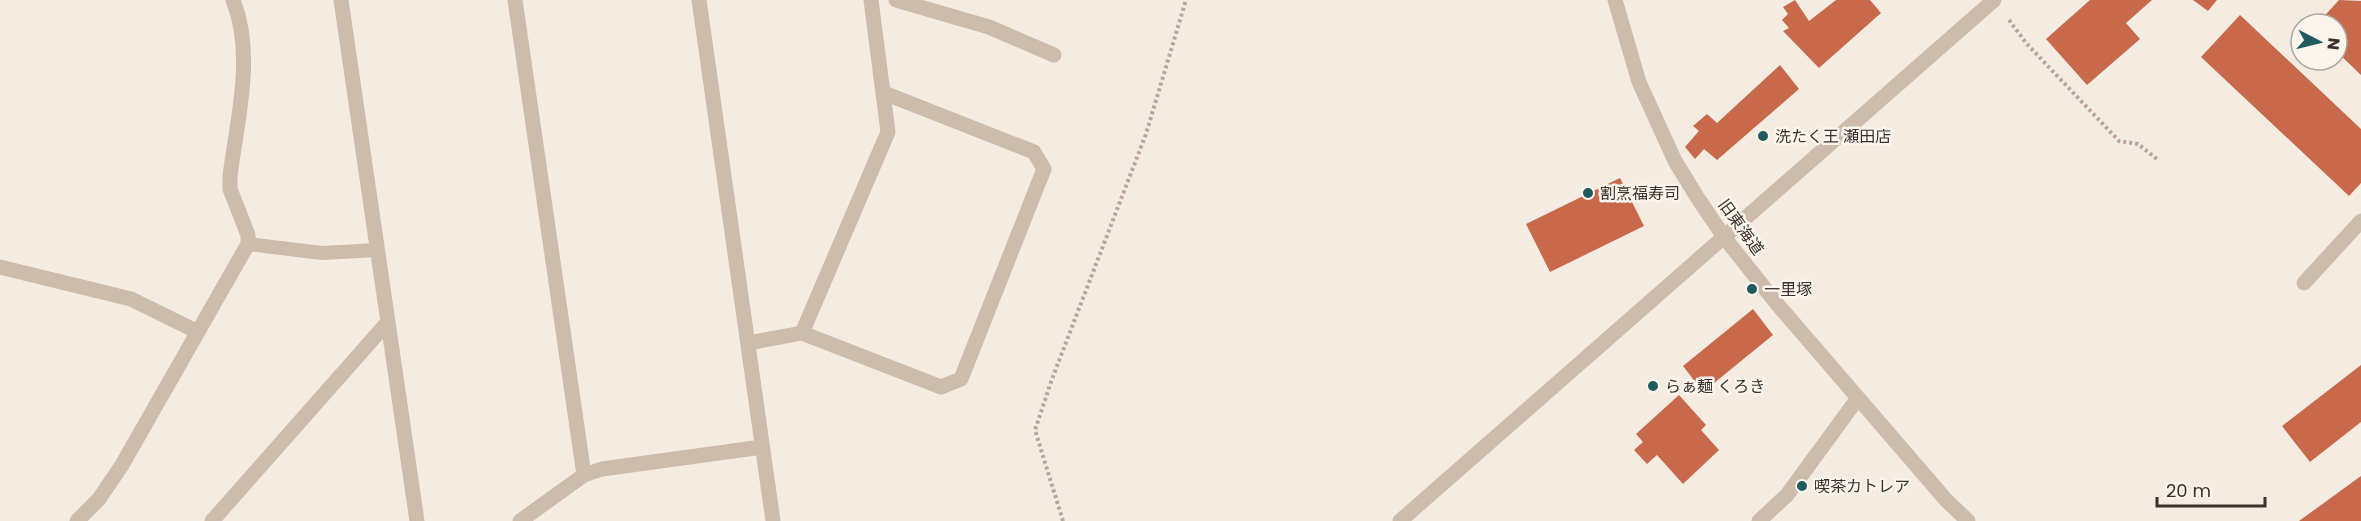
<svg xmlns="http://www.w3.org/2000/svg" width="2361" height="521" viewBox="0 0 2361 521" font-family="Poppins,'Noto Sans JP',sans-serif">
  <rect width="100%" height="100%" fill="#f4ebe1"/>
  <path fill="#c8694b" d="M1795,0L1809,21L1836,0H1870L1881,13L1819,68L1783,31L1789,28L1782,20L1788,14L1783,7Z
    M2090,0H2152L2126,23L2140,39L2087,85L2046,39Z
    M2193,0H2217L2208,11Z
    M2339,0L2361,1V75L2337,52V24H2317Z
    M2240,15L2361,129V183L2349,196L2201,57Z
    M1780,65L1799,89L1717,160L1704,149L1695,159L1685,147L1699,131L1693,126L1707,114L1717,123Z
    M1620,178L1644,226L1550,272L1526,224Z
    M1753,309L1773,335L1703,392L1683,366Z
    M2361,365V422L2310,462L2282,426Z
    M1679,395L1706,425L1701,430L1719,450L1683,484L1657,455L1647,464L1634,450L1643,442L1636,434Z
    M2361,476V521H2299Z"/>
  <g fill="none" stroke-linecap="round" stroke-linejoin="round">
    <path stroke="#b9a596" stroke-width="4" stroke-dasharray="3 3" stroke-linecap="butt" d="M2009,20L2026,43L2119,141L2138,144L2158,160
      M1063,521L1035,430L1052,379L1146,134L1186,0"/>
    <path stroke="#cdbbac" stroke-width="14" d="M248,244L322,253L377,250"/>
    <path stroke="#cdbbac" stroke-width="15" d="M341,0L417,521
      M515,0L584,475
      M699,0L773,521
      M896,0L989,27L1054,55
      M1615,0L1639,82L1675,161L1697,197L1724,237L1778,305L1946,500L1968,521
      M0,267L131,299L198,332
      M2304,283L2361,221
      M802,333L941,387L961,379L1044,169L1034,152L884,93
      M748,343L802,333L888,132L871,0
      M77,521L99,499L122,465L248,244V235L230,189V176C237,120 255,55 233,0
      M212,521L387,323
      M520,521L584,475L602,469L762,447
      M1759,521L1787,495L1858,398"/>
    <path stroke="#cdbbac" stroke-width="15" d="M1400,521L1994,0"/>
  </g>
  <g fill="#1f5a5e" stroke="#fbf5ee" stroke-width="2">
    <circle cx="1763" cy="136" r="6"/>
    <circle cx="1588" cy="193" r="6"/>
    <circle cx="1752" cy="289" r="6"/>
    <circle cx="1653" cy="386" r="6"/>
    <circle cx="1802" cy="486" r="6"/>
  </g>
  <g text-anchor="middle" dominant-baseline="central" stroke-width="5" stroke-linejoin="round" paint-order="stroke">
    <g font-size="16" fill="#3b302b" stroke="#fbf5ee" text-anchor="start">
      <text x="1775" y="136">洗たく王 瀬田店</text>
      <text x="1600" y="193">割烹福寿司</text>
      <text x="1764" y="289">一里塚</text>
      <text x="1665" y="386">らぁ麺 くろき</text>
      <text x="1814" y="486">喫茶カトレア</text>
    </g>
    <g font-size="16" fill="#3b302b" stroke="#fbf5ee">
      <text transform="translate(1741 227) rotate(54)">旧東海道</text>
    </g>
  </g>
  <g transform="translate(2319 42) rotate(97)"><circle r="28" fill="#fbf5ee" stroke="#aea6a0" stroke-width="1.5"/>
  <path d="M0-4.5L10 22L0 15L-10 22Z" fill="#1f5a5e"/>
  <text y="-9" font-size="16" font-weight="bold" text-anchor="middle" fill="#3b302b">N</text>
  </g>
  <path d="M2157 497v9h108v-9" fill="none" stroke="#3b302b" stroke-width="3"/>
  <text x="2166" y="497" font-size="18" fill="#3b302b" stroke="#fbf5ee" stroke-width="4.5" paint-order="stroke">20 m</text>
</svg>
